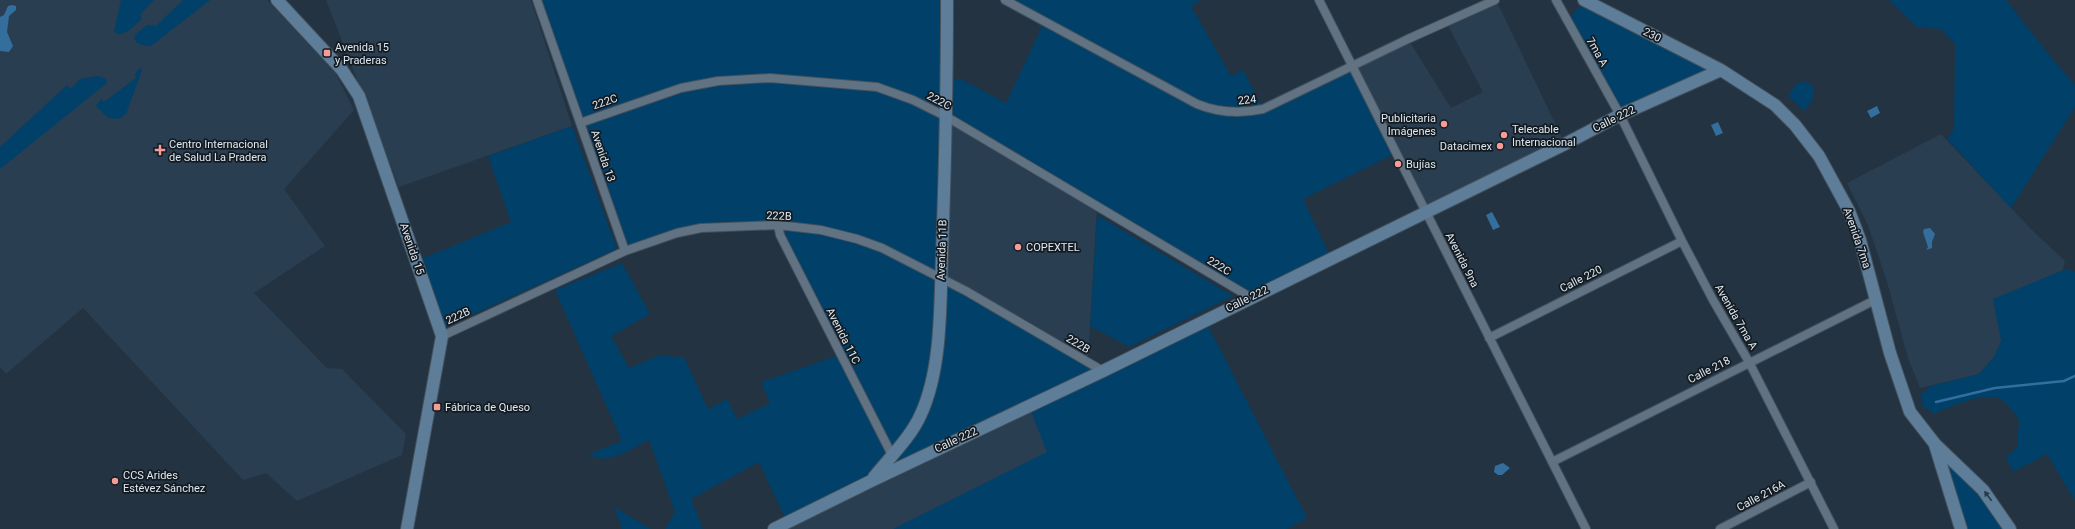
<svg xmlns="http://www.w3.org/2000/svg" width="2075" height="529" viewBox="0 0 2075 529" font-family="Roboto,sans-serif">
  <rect width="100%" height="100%" fill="#233341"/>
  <path fill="#293e51" d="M0,0H267L336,74L354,110L284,189L325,246L254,293L327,368L342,369L406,434L402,455L297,501L266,473L243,480L83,308L6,374L0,367Z
    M326,0H531L572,126L399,187Z
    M1496,0L1565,144L1425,212L1352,66L1408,39L1451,108L1483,92L1446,22Z
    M947,117L1097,206L1088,362L941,279Z
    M1941,134L2031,229L2065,261L2050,327L1994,357L1979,374L1920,388L1908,358L1887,282L1868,225L1847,183Z
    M1029,405L1121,529H774Z"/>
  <path fill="#004069" d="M121,0H154L140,15L142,19C134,25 124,39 114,32Z
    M183,0H210L151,46C144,45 137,46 134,38L136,34L147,25L156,26Z
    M537,0H947V79H961L1006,103L1044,22L1005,0H1201L1191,6L1231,76L1243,70L1263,109L1352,66L1396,153L1303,199L1331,258L1250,297L948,118L941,279L1103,371L1205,320L1307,518L1287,529H893L1047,452L1029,406L787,522L759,462L691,499L703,529H665L675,512L649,440C632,448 607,467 589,454L622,441L555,290L622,263L650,314L611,336L629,368L658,356L684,357L708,409L727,399L737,419L770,403L761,382L839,355L778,225L701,228L625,251Z
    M1889,0H2006L2055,62L2075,85V107L2011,208L1947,139L1954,129L1955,44L1941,29L1917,27Z
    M1592,4L1721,70L1620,115L1571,29C1572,10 1573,8 1592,4Z
    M140,68L142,70L126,114L119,119L108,118L96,106L101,99L104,102L136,78L135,74Z
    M98,76L106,79L107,83L0,169V147L67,85L71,89L80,79Z
    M1802,82L1810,83C1819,94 1811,102 1804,111L1788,96L1796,84Z
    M572,126L617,249L445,327L421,259L511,222L488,156Z
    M1097,215L1233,296L1129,347L1090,326Z
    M2066,269L2075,272V501L2047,454L2013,472L2006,457L2017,448L2019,420C2014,413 2008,404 2000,399C1985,391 1949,407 1934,414L1923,406L1920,395L1931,386L1979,374L1994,357L2001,341L1993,299Z
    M1943,459L1982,498L2006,529H1965Z
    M614,507L651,529H622Z"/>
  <path fill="#336e9c" d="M12,5L16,6V10L9,16L7,32L13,46L9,52L0,51V17L4,15L8,6Z
    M1877,106L1880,113L1871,118L1867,111Z
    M1718,122L1723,133L1716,136L1711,125Z
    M1492,212L1500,227L1493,230L1486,215Z
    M1930,228L1935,234L1932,242V248L1926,250L1928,247L1923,232L1924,229Z
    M1503,463L1510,468L1502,475H1498L1494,472L1495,466Z"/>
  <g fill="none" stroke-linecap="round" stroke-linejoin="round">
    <path stroke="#336e9c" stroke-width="2.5" d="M1936,402L1995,388L2064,381L2075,376"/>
    <g stroke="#42505c" stroke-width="10">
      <path id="street" d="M537,0L625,251
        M1005,0L1197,104C1219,113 1240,114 1263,109L1408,39L1495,0
        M1319,0L1586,529
        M1556,0L1620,115L1682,241L1713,300L1749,362L1834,529
        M580,123L681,88L718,81L770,78L877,87L913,100L947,117L1250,297
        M778,225L780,235L892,455
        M442,336L625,251L677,233L701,228L778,225L821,230L857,239L882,248L966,291L1103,371
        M1489,338L1682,241
        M1552,462L1877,299
        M1720,529L1811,482"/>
    </g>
    <g stroke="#42505c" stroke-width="14">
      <path id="secondary" d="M277,0L342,70L359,96L442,336L407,529
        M1584,0L1721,70L1775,105L1795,125L1819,156L1849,211L1860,240L1890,353L1910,412L1935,444L1983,490L2010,529
        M1935,445L1961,529
        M874,477C890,457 911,437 921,414C942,368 940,305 942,255C945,170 947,85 947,0
        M774,529L871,481L1103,371L1565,144L1620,115L1721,70"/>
    </g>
    <use href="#street" stroke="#617383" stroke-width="8"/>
    <use href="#secondary" stroke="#5d7d98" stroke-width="12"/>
  </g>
  <defs><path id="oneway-solid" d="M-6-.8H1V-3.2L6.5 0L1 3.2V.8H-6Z"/></defs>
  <use fill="#293844" href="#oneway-solid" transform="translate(1988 496) rotate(-127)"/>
  <g fill="#f59c96" stroke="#131a20" stroke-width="1.5">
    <rect x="323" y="49" width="8" height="8" rx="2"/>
    <circle cx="1444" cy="124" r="4"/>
    <circle cx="1504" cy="135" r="4"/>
    <circle cx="1500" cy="146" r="4"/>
    <path d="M158 144h4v4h4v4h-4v4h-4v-4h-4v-4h4z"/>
    <circle cx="1398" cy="164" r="4"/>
    <circle cx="1018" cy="247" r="4"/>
    <rect x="433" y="403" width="8" height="8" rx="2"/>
    <circle cx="115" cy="481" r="4"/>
  </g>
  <g text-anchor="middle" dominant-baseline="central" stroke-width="3.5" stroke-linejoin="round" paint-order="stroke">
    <g font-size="11" fill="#dee8f1" stroke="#131a20">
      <text transform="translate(1652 35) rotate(27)">230</text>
      <text transform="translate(1597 52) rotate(60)">7ma A</text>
      <text transform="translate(1247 100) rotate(-6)">224</text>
      <text transform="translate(939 101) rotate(28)">222C</text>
      <text transform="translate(605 102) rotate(-19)">222C</text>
      <text transform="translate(1614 119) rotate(-26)">Calle 222</text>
      <text transform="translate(603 156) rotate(71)">Avenida 13</text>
      <text transform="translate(779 216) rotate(2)">222B</text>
      <text transform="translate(1857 238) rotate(71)">Avenida 7ma</text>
      <text transform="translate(412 249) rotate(71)">Avenida 15</text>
      <text transform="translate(942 250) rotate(-88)">Avenida 11B</text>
      <text transform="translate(1462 260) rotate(63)">Avenida 9na</text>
      <text transform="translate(1219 266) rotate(31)">222C</text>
      <text transform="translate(1581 279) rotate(-27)">Calle 220</text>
      <text transform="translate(1247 299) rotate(-26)">Calle 222</text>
      <text transform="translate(458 316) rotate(-25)">222B</text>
      <text transform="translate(1736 317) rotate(60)">Avenida 7ma A</text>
      <text transform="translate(843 336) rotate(63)">Avenida 11C</text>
      <text transform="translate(1078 344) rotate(31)">222B</text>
      <text transform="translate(1709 370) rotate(-27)">Calle 218</text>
      <text transform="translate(956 440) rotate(-25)">Calle 222</text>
      <text transform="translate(1761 496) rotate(-28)">Calle 216A</text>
    </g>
    <g font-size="11" fill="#dee8f1" stroke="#131a20" text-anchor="start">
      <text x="335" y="47">Avenida 15<tspan x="335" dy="13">y Praderas</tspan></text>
      <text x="1436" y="118" text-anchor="end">Publicitaria<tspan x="1436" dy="13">Imágenes</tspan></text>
      <text x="1512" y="129">Telecable<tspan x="1512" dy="13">Internacional</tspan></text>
      <text x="169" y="144">Centro Internacional<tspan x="169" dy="13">de Salud La Pradera</tspan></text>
      <text x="1492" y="146" text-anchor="end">Datacimex</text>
      <text x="1406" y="164">Bujías</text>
      <text x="1026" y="247">COPEXTEL</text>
      <text x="445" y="407">Fábrica de Queso</text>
      <text x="123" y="475">CCS Arides<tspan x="123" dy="13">Estévez Sánchez</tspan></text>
    </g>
  </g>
</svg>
